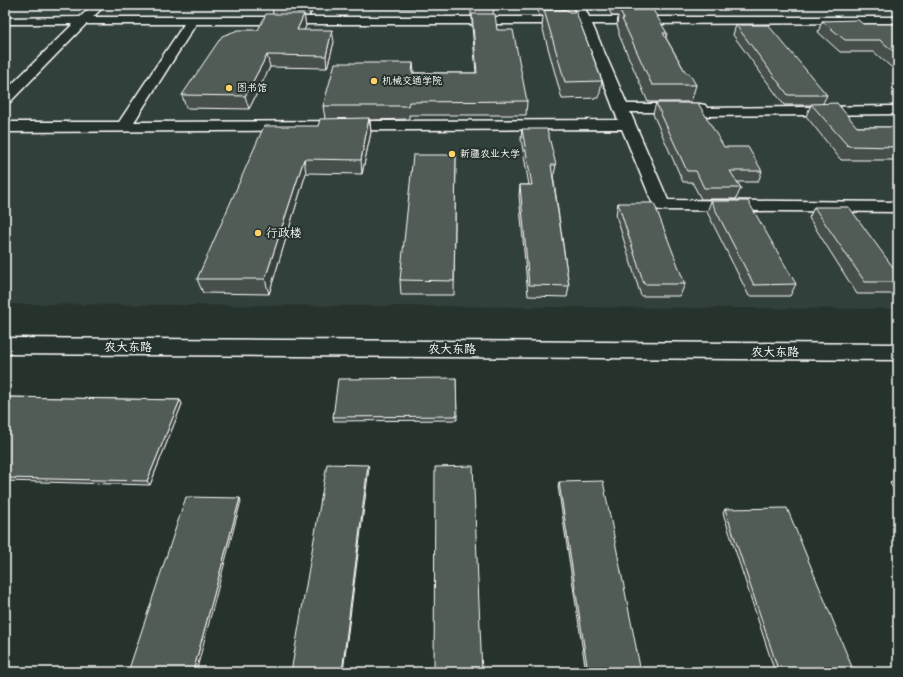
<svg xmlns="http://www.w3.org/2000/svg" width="903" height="677" viewBox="0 0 903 677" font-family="'Comic Neue','LXGW WenKai TC',sans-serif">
  <rect width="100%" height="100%" fill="#26332d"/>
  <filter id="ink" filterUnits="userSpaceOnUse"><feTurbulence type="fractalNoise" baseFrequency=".025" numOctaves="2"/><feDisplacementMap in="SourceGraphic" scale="8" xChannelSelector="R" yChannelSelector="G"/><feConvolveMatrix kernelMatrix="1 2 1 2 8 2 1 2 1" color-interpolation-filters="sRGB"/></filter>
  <g filter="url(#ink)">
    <path fill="#333f3a" d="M5,5H898V309L5,304Z"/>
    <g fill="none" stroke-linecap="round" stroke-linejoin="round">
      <g stroke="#fff" stroke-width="3">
        <path id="minor" d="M93,5H105L93,17H578L574,8L579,5L584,6L589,17H898V23L592,24L627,104H700L705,105L707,108L898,106V114L703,116L698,115L696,112H630L668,200L898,202V212L661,210L655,209L622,129L5,132V122H119L184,24H86L10,102L5,103V91L73,24H5V18L80,17ZM196,24H581L618,120L134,122Z"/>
      </g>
      <g stroke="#fff" stroke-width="3">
        <path id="secondary" d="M5,338L898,344V360L5,354Z"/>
      </g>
      <use href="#minor" fill="#26332d" fill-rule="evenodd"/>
      <use href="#secondary" fill="#26332d" fill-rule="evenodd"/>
    </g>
    <path fill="#464f4b" stroke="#fff" d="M314,5L310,16H304L306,26L304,30L334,42L327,68L270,67L249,109L186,108L182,95L258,30L273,14L272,6Z
      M368,5H494L493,14L497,30L527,101L526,115H409V119L370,120L371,132L362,174L306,173L269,294L203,293L197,279L318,126L325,118L323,106L413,63L414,73H476L472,26V16H471V8H368Z
      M537,5H565L564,10L602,81L599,98L562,99L542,26L543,16H539Z
      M607,5H646L645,10L667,33L666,38L686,73L696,85L691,102H648L619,35V31L617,25L618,16H612Z
      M822,21L863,24H898V73L874,52H840L818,32Z
      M736,25L827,95L823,103L857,127H898V160H841L806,116L811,105H784L733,35Z
      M656,103L724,147L762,171L758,182H737L741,188L736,199H701L692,182H683L653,114Z
      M522,129L556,165L554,175H553L569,286L567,297L528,296L519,195L520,185H529L521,139Z
      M456,155L454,295H401L400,280Z
      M711,201L796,284L790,296H749L707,212Z
      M618,203L685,284L680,296H641L616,215Z
      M814,207L898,274V291L896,294H857L809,218Z
      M456,378L457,420L334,421L333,417Z
      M5,397L180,400L182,404L150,485L5,481Z
      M894,479H898V497L890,483Z
      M559,482L641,672H586L558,486Z
      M725,509L854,672H775L723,513Z"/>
    <path fill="#39403d" stroke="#fff" d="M309,5H314L310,16L308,6Z
      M304,14L306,26L299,42L297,30Z
      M332,30L334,42L327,68L326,56Z
      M267,55L270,67L249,109L245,96Z
      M369,118L371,132L362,174L361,160Z
      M304,159L306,173L269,294L265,279Z
      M180,400L182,404L150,485L147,481Z
      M368,465L369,468L343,672H342Z
      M240,498L241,501L196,672H193Z
      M5,614L7,616L5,620Z"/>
    <path fill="#515c57" stroke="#fff" d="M272,5H309L308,6H272Z
      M544,10H568L569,12H576L602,81L565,82Z
      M619,10H653L667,33H663L686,73H689L696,85H652L622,19H624Z
      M266,14H304L297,30H332L326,56L267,55L245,96L182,95L222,36L238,30H258Z
      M472,14H495L497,30H513L527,101L409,102L408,106H323L335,63H413L412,73H477Z
      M858,20L863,24H898V55L880,40H845L822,21Z
      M736,25H768L827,95H788Z
      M656,103H698L724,147H748L762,171H730L741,188H704L696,171H687Z
      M837,103L857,127H898V147L848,146L811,104Z
      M369,118L361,160L304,159L265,279H197L264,126H318L320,119Z
      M522,129H547L556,165H551L569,286L529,285L520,185H532Z
      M413,155H456L454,281L400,280Z
      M711,201H748L796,284L754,285Z
      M618,203H654L685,284H644Z
      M814,207H849L898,274V282H865Z
      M456,378L457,416L333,417L338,379Z
      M5,397L180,400L147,481L5,478Z
      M327,464L368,465L342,672H291Z
      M473,466L482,672H434L435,467Z
      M894,479H898V487Z
      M603,481L641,672H588L559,482Z
      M186,497L240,498L193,672H128Z
      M787,508L854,672H779L725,509Z"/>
  </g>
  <g fill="#ffd166" stroke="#26332d" stroke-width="1.5">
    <circle cx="374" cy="81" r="4"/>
    <circle cx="229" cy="88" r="4"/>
    <circle cx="452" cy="154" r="4"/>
    <circle cx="258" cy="233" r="4"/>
  </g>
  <g text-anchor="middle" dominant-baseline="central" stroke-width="4" stroke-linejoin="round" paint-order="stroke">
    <g font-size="10" fill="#fff" stroke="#26332d" text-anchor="start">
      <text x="382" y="81">机械交通学院</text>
      <text x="237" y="88">图书馆</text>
      <text x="460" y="154">新疆农业大学</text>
    </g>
    <g font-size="12" fill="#fff" stroke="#26332d" text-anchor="start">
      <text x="266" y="233">行政楼</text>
    </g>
    <g font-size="12" fill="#fff" stroke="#26332d">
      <text x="128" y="347">农大东路</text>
      <text x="452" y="349">农大东路</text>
      <text x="775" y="352">农大东路</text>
    </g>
  </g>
  <rect width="903" height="677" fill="none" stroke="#26332d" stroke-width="20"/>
  <rect x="10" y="10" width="883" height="657" fill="none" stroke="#fff" stroke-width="1.5" filter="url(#ink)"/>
</svg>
